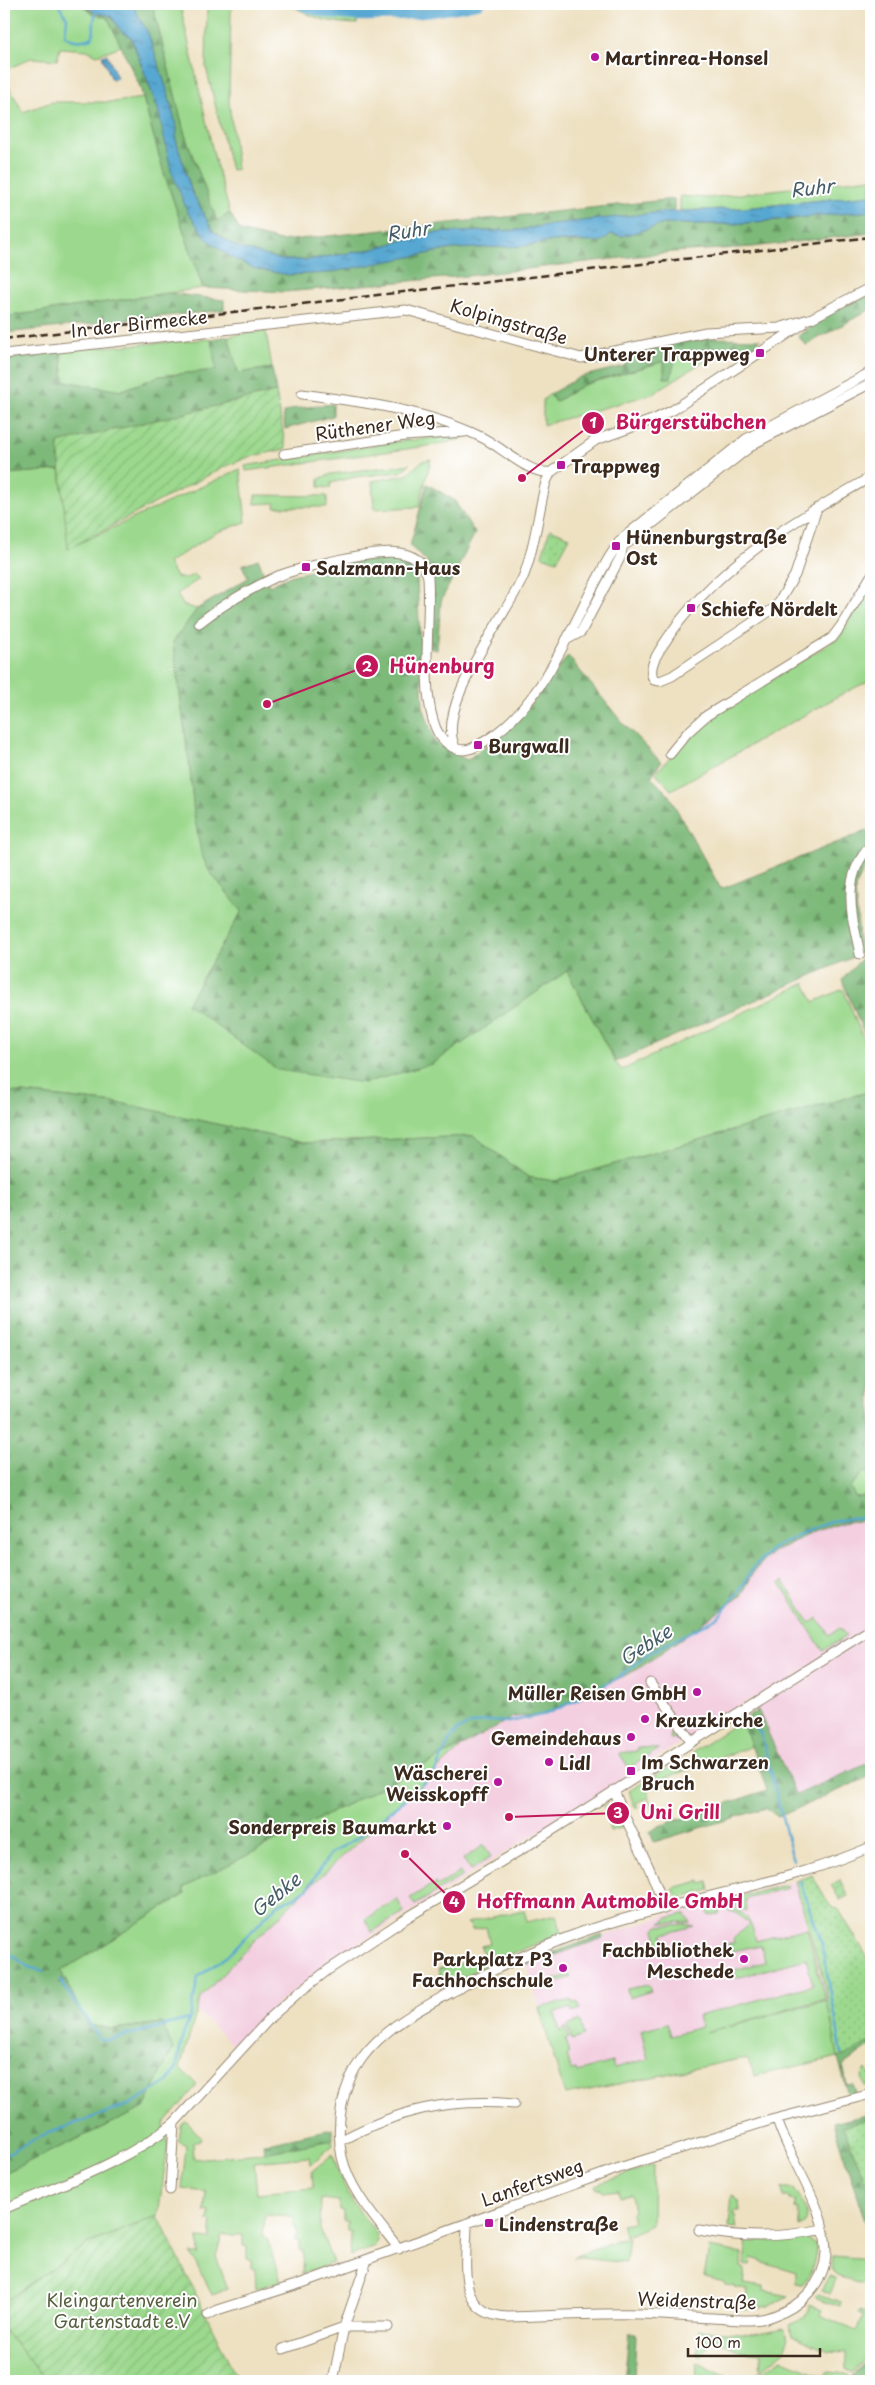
<svg xmlns="http://www.w3.org/2000/svg" width="875" height="2385" viewBox="0 0 875 2385" font-family="'Playpen Sans',sans-serif">
  <defs>
    <pattern id="forest-firs" width="22" height="20" patternUnits="userSpaceOnUse" patternTransform="scale(1.25)"><rect width="22" height="20" fill="#7db979"/><path d="M5 1l3.5 6h-7zM16 11l3.5 6h-7z" fill="#689763"/></pattern>
    <pattern id="park-dots" width="8" height="8" patternUnits="userSpaceOnUse" patternTransform="scale(1.25)"><rect width="8" height="8" fill="#9cd98e"/><path d="M2 2h.1M6 6h.1" fill="none" stroke="#87ba7a" stroke-width="1.8" stroke-linecap="round"/></pattern>
    <pattern id="garden-furrows" width="10" height="10" patternUnits="userSpaceOnUse" patternTransform="scale(1.25)"><rect width="10" height="10" fill="#9cd98e"/><path d="M-1 1l2-2M0 10L10 0M9 11l2-2" fill="none" stroke="#87ba7a"/></pattern>
    <pattern id="water-ripples" width="26" height="14" patternUnits="userSpaceOnUse" patternTransform="scale(1.25)"><rect width="26" height="14" fill="#57a7d1"/><path d="M2 4q2-2 4 0t4 0M15 11q2-2 4 0t4 0" fill="none" stroke="#4988a9"/></pattern>
  </defs>
  <rect width="100%" height="100%" fill="#fff"/>
  <filter id="ink" filterUnits="userSpaceOnUse"><feTurbulence type="fractalNoise" baseFrequency=".02" numOctaves="2"/><feDisplacementMap in="SourceGraphic" scale="10" xChannelSelector="R" yChannelSelector="G"/><feConvolveMatrix kernelMatrix="1 2 1 2 8 2 1 2 1" color-interpolation-filters="sRGB"/></filter>
  <filter id="wash" filterUnits="userSpaceOnUse"><feTurbulence type="fractalNoise" baseFrequency=".0096" numOctaves="4" result="noise"/><feDisplacementMap in="SourceGraphic" scale="20" xChannelSelector="R" yChannelSelector="G"/><feGaussianBlur stdDeviation="1.12" result="paint"/><feColorMatrix in="noise" values="0 0 0 0 0 0 0 0 0 0 0 0 0 0 0 0 0 1.4 0 .05"/><feComposite in="paint" operator="in"/></filter>
  <g filter="url(#wash)">
    <rect width="100%" height="100%" fill="#eee1c2"/>
    <path fill="#f3cfe0" d="M849,1521L871,1522V1762L796,1795L758,1710L751,1699L335,1959L276,2005L235,2047L198,2012L201,1997L252,1943L307,1889L464,1745L513,1717L545,1715L741,1596L755,1570L773,1552L813,1532Z
      M795,1881L827,2000L650,2047L653,2061L562,2083L526,1962L669,1914Z"/>
    <path fill="#9cd98e" stroke="#6c8256" d="M4,4H81L93,14L108,18L121,46L97,55L87,50L60,48L57,60L31,58L4,71Z
      M150,4H180L214,156L230,213L217,222L185,135L154,11Z
      M207,4H236L231,11L229,101L237,169L231,170L206,67Z
      M289,4H457L375,14L328,12V16L357,19V24C329,23 314,19 289,4Z
      M4,78L23,112L52,102H114L143,98L164,173L203,288L4,317Z
      M871,178V195L744,208L680,211V196L708,198Z
      M266,331L272,368L238,373L228,336Z
      M211,339L217,370L160,376L120,391L64,381L61,350Z
      M713,348L723,349L652,394L543,425V400L550,394L555,402L583,385L665,361L676,354Z
      M461,435L463,439L436,445L246,471L245,466L401,441Z
      M431,459L419,507L374,509L372,481L406,475L422,461Z
      M410,464L401,472L355,477L331,483L330,488L319,487V479L331,474Z
      M240,469L246,522L215,533L168,563L176,577L185,579L194,574L199,579L177,594L183,605L197,609L173,642L190,770L194,815L209,871L242,911L187,1004L432,1064L567,971L615,1062L622,1070L805,983L814,1002L843,989L871,1058V1091L555,1181L528,1177L474,1136L303,1143L125,1104L4,1091V474L60,470L69,548Z
      M255,495L327,496V507H275V503L255,504Z
      M871,586V680L844,693L671,790L656,773L698,725L840,637L868,587Z
      M864,1471L871,1474V1495L855,1497L850,1487Z
      M783,1581L810,1623L818,1618L829,1635L840,1628L846,1636L823,1651L780,1583Z
      M673,1719L686,1737L681,1740L670,1739Z
      M742,1720L752,1746L646,1785L655,1814L654,1815L648,1798L636,1803L638,1807L635,1808L629,1791L682,1759L687,1770L698,1766L693,1752Z
      M464,1745L307,1889L252,1943L201,1997L180,2068L197,2085L164,2124L168,2144L158,2216L87,2244L4,2302V2173L144,2108L161,2023L113,2029L88,2025L60,1971L185,1894L182,1888Z
      M637,1747L659,1749L629,1768L619,1753L637,1751Z
      M609,1805L617,1809L624,1827L610,1831L604,1806Z
      M484,1845L491,1857L471,1870L463,1859Z
      M460,1872L462,1876L415,1905L410,1898L435,1883L438,1886Z
      M700,1881L701,1884L708,1882L710,1890L678,1899L673,1888Z
      M785,1885L787,1888L746,1899L747,1911L728,1904L727,1900Z
      M397,1899L404,1912L372,1932L365,1919Z
      M720,1906L719,1914L708,1915L705,1907Z
      M724,1906C745,1909 752,1922 756,1941L807,1928L825,1999L706,2032L827,2000L838,2057L755,2076L748,2059H740L565,2095L539,2008L571,2000L572,2003L577,2002L580,2010L572,2013L571,2008L555,2013L560,2032L566,2027L569,2038L565,2039L569,2054L567,2055L571,2070L576,2069L577,2072L612,2062L614,2068L648,2059L641,2030L667,2023L671,2035L701,2027L698,2016L813,1985L806,1959L736,1978L734,1970L765,1962L761,1945L728,1952L727,1945L734,1943L733,1939L749,1924L736,1913L723,1909Z
      M524,1910L527,1922L556,1915L562,1933L484,1966L442,1989L438,1969L484,1958L481,1946L490,1944L486,1927L472,1930L471,1926L466,1923Z
      M684,1914L691,1922L661,1923L668,1918Z
      M686,1924L694,1926L663,1934L668,1955L662,1952L655,1930L658,1926Z
      M570,1975L571,1978L534,1987V1984Z
      M648,1985L651,1991L629,1998L627,1989Z
      M580,2021L584,2036L572,2040L568,2026Z
      M866,2069L871,2075V2085L865,2087L862,2076Z
      M186,2121L201,2137L200,2140L193,2142L194,2159L262,2153L332,2140L333,2145L310,2165L309,2157L254,2162L257,2193L313,2188L312,2171L333,2154L339,2175L353,2203L376,2233L378,2240L375,2247L350,2256L351,2232L347,2231V2221H343V2211L339,2210V2201L321,2199L320,2229L333,2263L302,2274L303,2251H300V2240H296L297,2227H293V2217L265,2215L263,2237L267,2238L281,2281L256,2289L255,2268H251V2259L247,2258V2246H243V2235H222L216,2256L228,2289L212,2295L191,2254H199L198,2238L210,2239L212,2222L208,2221L209,2212L204,2211L206,2192L182,2189L186,2146L179,2142L181,2126Z
      M653,2165L652,2225L626,2236L621,2225L633,2223L631,2213L634,2212L631,2194L620,2196L619,2190L602,2192L600,2188H596L595,2185Z
      M782,2188H793C799,2199 814,2215 803,2225L799,2226L798,2209L795,2208V2201L789,2200V2197H783Z
      M732,2194L739,2200L740,2211H734L737,2228L729,2227Z
      M629,2237L626,2263L573,2257Z
      M807,2238L816,2244C816,2259 812,2273 802,2285L796,2284V2272L751,2258L750,2266L744,2265L747,2240Z
      M709,2248L742,2254L741,2267L745,2269L743,2284L764,2287V2291L789,2296L768,2306L745,2310L747,2290L734,2288V2286L725,2285L724,2282L704,2277Z
      M833,2256L871,2259V2288L838,2276L831,2270Z
      M829,2277L836,2279L830,2294L821,2290Z
      M818,2294L841,2302L840,2306L819,2299L816,2296Z
      M810,2305L822,2310L820,2315L857,2331L863,2316L858,2314L859,2312L867,2314L871,2312V2351L853,2373L846,2369V2352L828,2351L793,2336L789,2325L805,2317Z
      M784,2328L789,2338L784,2351L760,2370L761,2353L740,2351L712,2338L701,2357L698,2355L699,2330L754,2334Z
      M4,2330L47,2381H4Z
      M781,2359L825,2377L828,2372L846,2374L850,2376L846,2381H696L697,2362C738,2384 742,2385 781,2359Z"/>
    <path fill="url(#forest-firs)" stroke="#5c724c" d="M81,4L94,12L111,16L122,32L131,37L158,109L188,213L232,258L365,265L452,249L524,246L554,241L579,243L611,234L623,236L664,224H734L871,211V233L753,247L673,252L467,276L285,292L203,288L164,173L140,87L108,18L93,14Z
      M135,4H150L154,11L185,135L217,221L230,213L240,231L281,241L674,199V212L553,224L519,230L427,233L373,249L307,260H282L236,247L213,231L191,190L176,139L177,129L167,90L148,33L135,10Z
      M168,293L224,300V310L4,333V317Z
      M871,295V309L806,345L798,336L837,309Z
      M228,336L238,373L272,368L276,392L58,443L60,470L4,474V356L61,350L64,381L120,391L160,376L216,370L211,339Z
      M713,338L760,339L754,350L713,348L676,354L671,378H664V361L583,385L555,402L550,394L580,377L624,366L631,354L678,342Z
      M333,404V416L285,429L283,413L292,409Z
      M427,484L454,500L475,533L441,601L437,650L429,648L431,576L427,562L410,546Z
      M383,556L404,558L417,579L423,706L435,742L467,760L517,721L568,656L621,721L661,762L651,777L668,794L721,889L871,829V855L855,888L860,953L871,948V1050L842,980L863,957L860,954L615,1062L567,971L432,1064L364,1083L278,1070L187,1004L242,911L209,871L201,853L194,815L190,770L173,642L197,609L248,578L242,565L258,559L269,586L292,575Z
      M4,1091L125,1104L303,1143L474,1136L528,1177L555,1181L871,1091V1474L864,1472L850,1487L855,1497L871,1495V1522L849,1521L813,1532L773,1552L755,1570L741,1596L638,1669L545,1715L513,1717L464,1745L183,1888L185,1894L61,1971L88,2025L113,2029L162,2023L173,2049L144,2108L4,2173Z
      M758,1710L796,1795L871,1762V1776L778,1817L766,1808L654,1842L650,1832L659,1826L767,1790L742,1720Z
      M602,1935L603,1938L528,1965L527,1962Z
      M871,2041V2046L843,2065L847,2085L853,2084L856,2092L848,2095L838,2057L846,2055Z
      M871,2114V2118L843,2126L871,2195V2239L833,2123Z
      M332,2129V2140L264,2153L263,2144Z
      M629,2333H636L634,2381H624Z
      M871,2355V2381H849Z"/>
    <path fill="url(#park-dots)" stroke="#6c8256" d="M550,529L570,537L557,561L542,556Z
      M812,1875L831,1907L839,1910L871,1963V2041L846,2055L838,2057L823,1979L795,1881Z
      M871,2118V2195L843,2126Z"/>
    <path fill="url(#garden-furrows)" stroke="#6c8256" d="M276,392L286,449L249,457L224,467L68,549L58,443Z
      M840,1880L848,1896L840,1900L831,1885Z
      M158,2216L238,2381H47L4,2330V2302L87,2244Z"/>
    <path fill="url(#water-ripples)" stroke="#496878" d="M84,4H135V10L148,33L167,90L177,129L176,139L191,190L213,231L236,247L282,260H307L373,249L427,233L519,230L553,224L663,212L744,208L871,195V211L734,224H664L623,236L611,234L601,242L554,241L524,246L452,249L327,273L289,275L256,269L232,258L207,239L188,213L171,170L158,109L131,37L122,32L111,16L94,12Z
      M107,54L117,78L112,80L102,56Z"/>
    <g fill="none" stroke-linecap="round" stroke-linejoin="round">
      <path stroke="#57a7d1" stroke-width="2.5" d="M58,4L67,18L65,36C73,42 83,41 92,38C97,29 90,23 97,12
        M751,1721L761,1734L793,1860
        M800,1882L821,1940L842,2054
        M4,1949L28,1967L43,1971
        M60,1980L100,2039L109,2040L189,2019
        M4,2155L43,2135L131,2104L169,2081L176,2069L183,2035L190,2018L198,1977L227,1956L277,1905L295,1897L307,1889L330,1854L360,1836L413,1793L435,1772L448,1743L457,1731L468,1725L486,1721L509,1722L546,1714L580,1698L618,1678L652,1651L718,1618L740,1590L753,1568L772,1549L802,1533L831,1522L851,1518L871,1517"/>
      <path stroke="#57a7d1" stroke-width="9" d="M300,4C340,27 435,14 479,4"/>
    </g>
  </g>
  <g filter="url(#ink)">
    <g fill="none" stroke-linecap="round" stroke-linejoin="round">
      <g stroke="#948670" stroke-width="11">
        <path id="minor" d="M4,354L406,310L581,358L706,332L779,328L812,318L871,287
          M302,394C363,402 425,410 481,437C501,446 530,476 551,472L596,440L655,419L673,410L803,324
          M284,454L405,436L465,432
          M817,508L795,575L776,607L672,676L660,681L654,680C647,669 657,654 663,645C712,567 794,521 871,477
          M619,542L626,544L633,539L755,443L871,383
          M199,623C223,604 250,589 278,576C296,569 315,565 333,561C360,555 419,538 428,577C431,620 421,679 433,720C436,732 442,741 452,747C465,754 476,747 487,740C539,706 565,642 592,589C602,571 610,552 624,537L746,439L871,372
          M566,640L581,632L621,556L622,549L619,542
          M456,749C432,708 507,616 524,575C535,546 538,513 546,482L551,472
          M670,754L687,733L706,716L832,638L841,626L871,576
          M860,954C852,915 840,878 871,845
          M650,1683L691,1741
          M614,1790C628,1830 653,1867 664,1909
          M340,2141C398,2110 448,2098 514,2104
          M170,2190L174,2123
          M4,2209C59,2185 127,2162 174,2123L271,2017L297,1994L328,1970L408,1917L524,1848L871,1629
          M467,2223C467,2261 454,2315 508,2317C552,2316 597,2313 641,2314C665,2315 689,2317 713,2318C733,2319 754,2323 773,2316C800,2308 825,2282 826,2253C827,2207 790,2163 777,2119
          M699,2230C740,2238 782,2238 823,2229
          M399,2249C378,2221 350,2192 342,2157C335,2125 342,2085 362,2058C384,2028 420,2009 452,1992C494,1969 537,1948 582,1932C654,1907 729,1894 802,1872C826,1865 849,1856 871,1847
          M208,2315L217,2310L302,2283L622,2167L771,2120L871,2094
          M283,2349L344,2327H388
          M333,2381L344,2327L367,2260"/>
      </g>
      <use href="#minor" stroke="#fff" stroke-width="9"/>
      <path stroke="#3b2a1e" stroke-width="2.5" stroke-dasharray="8 4" stroke-linecap="butt" d="M4,339L871,237"/>
    </g>
  </g>
  <g fill="#b5179e" stroke="#fff" stroke-width="2">
    <circle cx="595" cy="57" r="5"/>
    <rect x="755" y="348" width="10" height="10" rx="2.5"/>
    <rect x="556" y="460" width="10" height="10" rx="2.5"/>
    <rect x="611" y="541" width="10" height="10" rx="2.5"/>
    <rect x="301" y="562" width="10" height="10" rx="2.5"/>
    <rect x="686" y="603" width="10" height="10" rx="2.5"/>
    <rect x="473" y="740" width="10" height="10" rx="2.5"/>
    <circle cx="697" cy="1692" r="5"/>
    <circle cx="645" cy="1719" r="5"/>
    <circle cx="631" cy="1737" r="5"/>
    <circle cx="549" cy="1762" r="5"/>
    <rect x="626" y="1766" width="10" height="10" rx="2.5"/>
    <circle cx="498" cy="1782" r="5"/>
    <circle cx="447" cy="1826" r="5"/>
    <circle cx="744" cy="1959" r="5"/>
    <circle cx="563" cy="1968" r="5"/>
    <rect x="484" y="2218" width="10" height="10" rx="2.5"/>
  </g>
  <g text-anchor="middle" dominant-baseline="central" stroke-width="4" stroke-linejoin="round" paint-order="stroke">
    <g font-size="18" font-weight="bold" fill="#3b2a1e" stroke="#fff" text-anchor="start">
      <text x="605" y="57">Martinrea-Honsel</text>
      <text x="750" y="353" text-anchor="end">Unterer Trappweg</text>
      <text x="571" y="465">Trappweg</text>
      <text x="626" y="536">Hünenburgstraße<tspan x="626" dy="21">Ost</tspan></text>
      <text x="316" y="567">Salzmann-Haus</text>
      <text x="701" y="608">Schiefe Nördelt</text>
      <text x="488" y="745">Burgwall</text>
      <text x="687" y="1692" text-anchor="end">Müller Reisen GmbH</text>
      <text x="655" y="1719">Kreuzkirche</text>
      <text x="621" y="1737" text-anchor="end">Gemeindehaus</text>
      <text x="641" y="1761">Im Schwarzen<tspan x="641" dy="21">Bruch</tspan></text>
      <text x="559" y="1762">Lidl</text>
      <text x="488" y="1772" text-anchor="end">Wäscherei<tspan x="488" dy="21">Weisskopff</tspan></text>
      <text x="437" y="1826" text-anchor="end">Sonderpreis Baumarkt</text>
      <text x="734" y="1949" text-anchor="end">Fachbibliothek<tspan x="734" dy="21">Meschede</tspan></text>
      <text x="553" y="1958" text-anchor="end">Parkplatz P3<tspan x="553" dy="21">Fachhochschule</tspan></text>
      <text x="499" y="2223">Lindenstraße</text>
    </g>
    <g font-size="18" fill="#3b2a1e" stroke="#fff">
      <text transform="translate(509 321) rotate(16)">Kolpingstraße</text>
      <text transform="translate(139 323) rotate(-6)">In der Birmecke</text>
      <text transform="translate(375 425) rotate(-8)">Rüthener Weg</text>
      <text transform="translate(532 2182) rotate(-20)">Lanfertsweg</text>
      <text transform="translate(697 2300) rotate(2)">Weidenstraße</text>
    </g>
    <g font-size="18" fill="#585f40" stroke="#fff">
      <text x="122" y="2299">Kleingartenverein<tspan x="122" dy="21">Gartenstadt e.V</tspan></text>
    </g>
    <g font-size="19" font-style="italic" fill="#465c66" stroke="#fff">
      <text transform="translate(812 187) rotate(-6)">Ruhr</text>
      <text transform="translate(408 230) rotate(-9)">Ruhr</text>
      <text transform="translate(645 1644) rotate(-33)">Gebke</text>
      <text transform="translate(275 1894) rotate(-39)">Gebke</text>
    </g>
  </g>
  <path fill="none" stroke="#c2185b" stroke-width="2" d="M522 478L593 423M267 704L367 666M509 1817L618 1813M405 1854L454 1902"/>
  <g fill="#c2185b" stroke="#fff" stroke-width="2">
    <circle cx="522" cy="478" r="5"/>
    <circle cx="267" cy="704" r="5"/>
    <circle cx="509" cy="1817" r="5"/>
    <circle cx="405" cy="1854" r="5"/>
    <circle cx="593" cy="423" r="12"/>
    <circle cx="367" cy="666" r="12"/>
    <circle cx="618" cy="1813" r="12"/>
    <circle cx="454" cy="1902" r="12"/>
  </g>
  <g font-size="15" text-anchor="middle" font-weight="bold" fill="#fff">
    <text x="593" y="428">1</text>
    <text x="367" y="672">2</text>
    <text x="618" y="1818">3</text>
    <text x="454" y="1907">4</text>
  </g>
  <g font-size="19" text-anchor="middle" font-weight="bold" fill="#c2185b" stroke="#fff" stroke-width="4" stroke-linejoin="round" paint-order="stroke">
    <text x="691" y="429">Bürgerstübchen</text>
    <text x="442" y="673">Hünenburg</text>
    <text x="680" y="1819">Uni Grill</text>
    <text x="610" y="1908">Hoffmann Autmobile GmbH</text>
  </g>
  <rect width="875" height="2385" fill="none" stroke="#fff" stroke-width="20"/>
  <path d="M688 2348v8h132v-8" fill="none" stroke="#3b2a1e" stroke-width="2.5"/>
  <text x="695" y="2348" font-size="15" fill="#3b2a1e" stroke="#ffffff" stroke-width="4" paint-order="stroke">100 m</text>
</svg>
